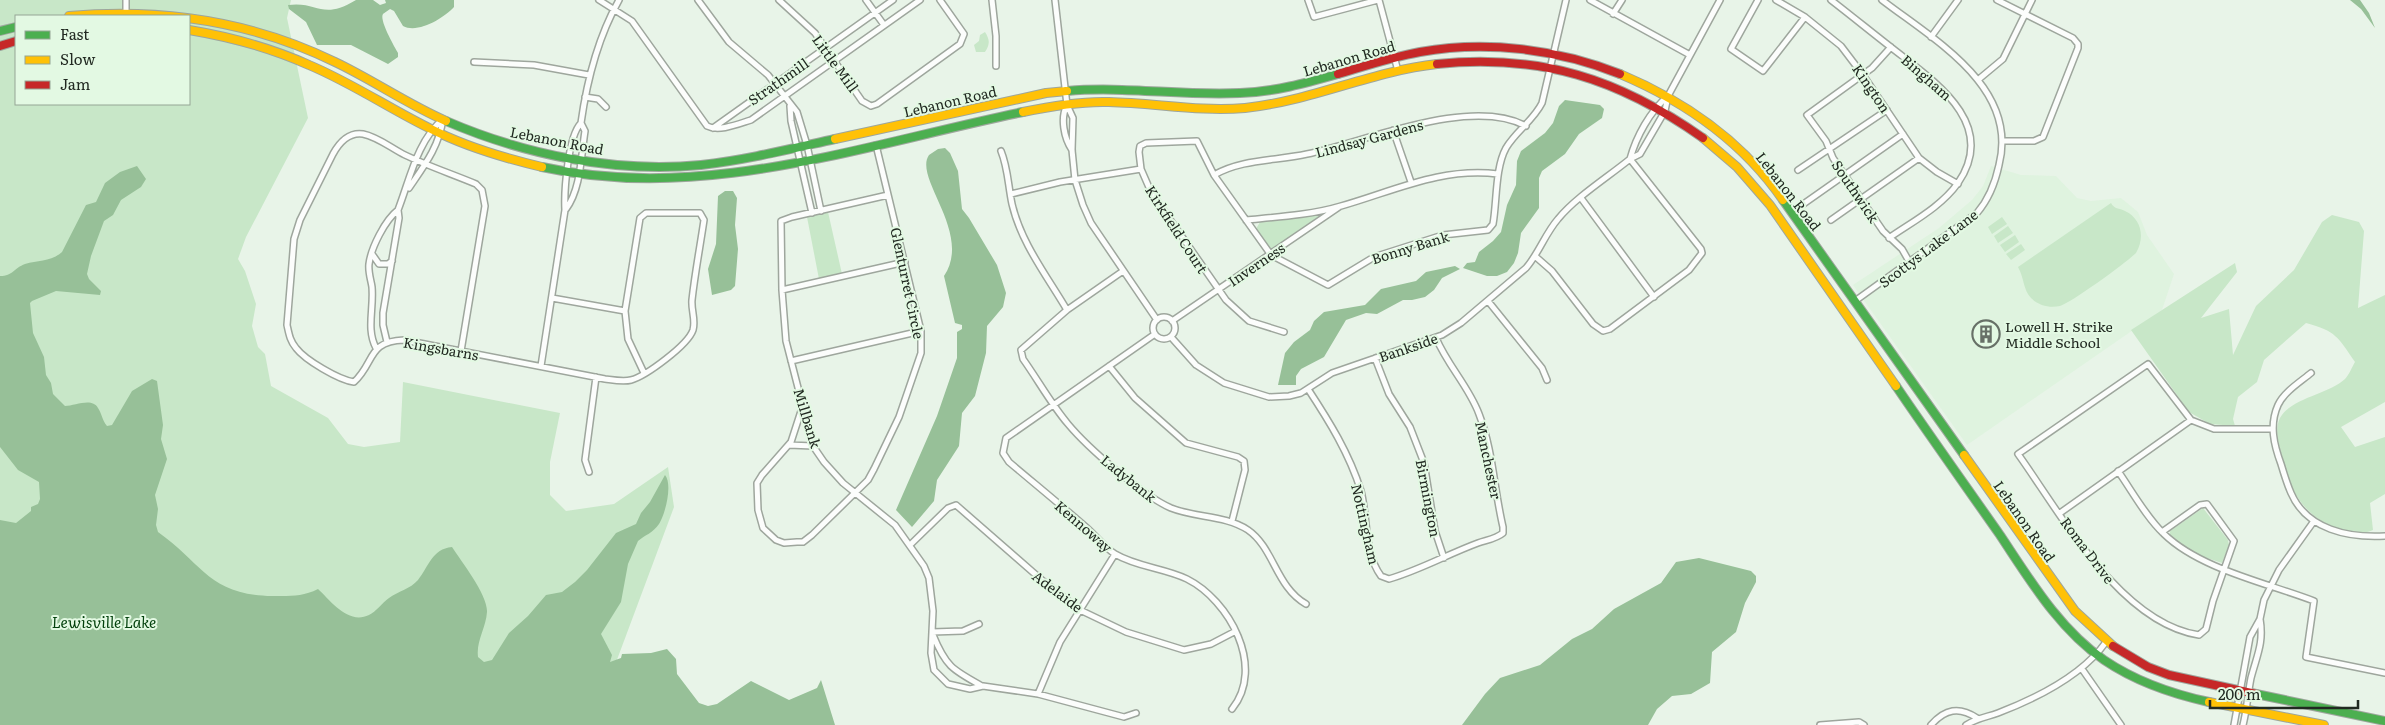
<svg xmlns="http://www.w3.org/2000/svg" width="2385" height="725" viewBox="0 0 2385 725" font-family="Literata,serif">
  <rect width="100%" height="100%" fill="#e8f4e8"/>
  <path fill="#dff3df" d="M1991,166L2021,175L2056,176L2077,198L2091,201L2121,198L2138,212L2147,235L2174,274L2162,310L1967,445L1853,285L1939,228L1972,200L1983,186Z"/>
  <path fill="#c8e7c8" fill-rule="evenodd" d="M0,0H291L287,18L308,118L246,237L238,259L245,271L256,304L252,326L258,347L265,354L271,386L328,418L348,444L364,447L400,442L403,382L560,413L550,462V495L566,511L614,504L668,467L674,507L593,724L0,658ZM16,16H189V104H16Z
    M985,32C990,40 990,44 985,52H976L974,45L979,41L980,35Z
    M2111,203C2114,209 2119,208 2125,211C2142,219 2145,238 2136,253C2127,262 2071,303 2060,306C2050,308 2039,306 2031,298C2023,290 2024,277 2018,267Z
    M828,212L842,274L819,279L807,217Z
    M1322,212L1327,213L1275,248L1271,249L1256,229L1260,222Z
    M2332,215L2359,222L2364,231L2358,308L2385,295V402L2341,427L2355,447L2385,437V494L2370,503L2373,530C2347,542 2312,520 2298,498C2290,486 2287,472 2283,459C2279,447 2274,430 2280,418C2291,398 2329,394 2345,379C2349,375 2352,367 2355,362C2338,337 2336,331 2306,323L2264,360L2257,382L2238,397L2233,419L2235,426L2210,424L2189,412L2131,330L2235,263L2237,272L2201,318L2229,309L2233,355L2256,306L2294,270L2322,222Z
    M2002,217L2007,224L1992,234L1988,227Z
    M2008,226L2013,233L1998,243L1994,236Z
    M2015,235L2019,242L2005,252L2000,245Z
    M2021,244L2025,250L2011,260L2006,254Z
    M2203,508L2228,540L2229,545L2222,563L2192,553L2170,535V531Z"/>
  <path fill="#97c098" d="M356,0H373L380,5L386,3L385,0H454V7C444,18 418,34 403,26L394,11L390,9C389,10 384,13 383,14C379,20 394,46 398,53V57L388,64L351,45H317L306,22L289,9L288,5C319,1 321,21 356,0Z
    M2350,0H2360L2369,13L2375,28L2361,9Z
    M1565,100L1600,105L1604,109L1602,118L1579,134L1565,154L1542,171L1539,178V208L1521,233L1518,253L1514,263L1507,272L1497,276H1487L1463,268L1467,263L1475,262L1479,252L1493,241L1501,232L1507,205L1516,185L1517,161L1521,151L1545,133L1553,123L1559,106Z
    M945,148L950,153L958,171L962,209L969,218L997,265L1006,293L1003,307L987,326L986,353L975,396L962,413L959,446L937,480L934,501L912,527L896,510L937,416L957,358V332L962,329V325L955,323L944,276C973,233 913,178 929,155L938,149Z
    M137,166L146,179L141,187L121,200L113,215L104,221L91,256L87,274L89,279L101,291L100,295L56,291L32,301L30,303L33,333L44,357L46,375L51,383L53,394L65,406C75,406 92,397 98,408C102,414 102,420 107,426L112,425L132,391L152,379L157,381L163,425L161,439L167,459L155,495L158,509L156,525L158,532C203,564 209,595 272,596C289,596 302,597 318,589C331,601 348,625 369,615C376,612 382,603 389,598C399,591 410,589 418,580C429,566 432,549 452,547C461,561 488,595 487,612C486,628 476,641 478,657L484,662L492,660L509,633L528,616L546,595L562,592L575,582L587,570L616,533L636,524L641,513L650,502L665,475C673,484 665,515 659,524C653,533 645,535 638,541L628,564L621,602L601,634L612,655L610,662L621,658L622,654L651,653L667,649L676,659L677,674L699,703L708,706L717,704L751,681L789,700L817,688L821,680L835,725H0V520L16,523L31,511V507L38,504L40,499L39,482L18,470L0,447V276C13,276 14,268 25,264C38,260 51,262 62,252L86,205L96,202L105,183L120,172Z
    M725,191H733L737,198L735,225L738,249L735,286L731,290L712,295L708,269L716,244L718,196Z
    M1455,266L1460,269L1442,278L1434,290L1425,297L1412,300H1403L1377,314L1366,313L1346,320L1324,357L1301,369L1296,376V385H1278L1285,353L1294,342L1310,330L1314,321L1324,312L1365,305L1381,289L1416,281L1426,272Z
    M1699,558L1751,571L1756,576V582L1745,603L1736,632L1712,652L1710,683L1691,694L1672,696L1657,709L1648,725H1462L1485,694L1500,678L1540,665L1572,639L1592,629L1614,609L1661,583L1676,562Z"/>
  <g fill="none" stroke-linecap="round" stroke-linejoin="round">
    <g stroke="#9ea69d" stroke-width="8">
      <path id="street" d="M126,0V14
        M599,0L632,21L707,126C719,132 738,124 751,120L920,0
        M698,0L729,42L768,75L797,112L807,145L821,211
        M779,0L815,33L862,101L871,106L877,104L960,44L964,34L940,0
        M866,0L884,25
        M992,0L996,36V66
        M1055,0L1067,105L1073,118L1072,150L1075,180L1083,205L1091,223L1157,320
        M1308,0L1314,17L1378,0
        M1379,0L1398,71
        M1590,0L1690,55
        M1758,0L1731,49L1763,71L1805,17
        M1776,0L1805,17L1841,46L1863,75L1919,158L1937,172L1958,184
        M1831,0C1853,17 1875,35 1897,52C1937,83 1998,125 1958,183C1941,207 1912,222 1889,238
        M1997,0L2073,38L2078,44V48L2043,137L2034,141H2002
        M1613,14L1622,0
        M1931,37L1958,0
        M1891,47L1872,68L1807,115L1826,141L1833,158L1883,231L1902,249L1910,263
        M474,62L534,65L589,75
        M1979,79L2003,59L2032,0
        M585,97L598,99L606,107
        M1067,105C1060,118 1064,138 1072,150
        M790,106L791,121L812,213
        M713,128L893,0
        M1393,130L1411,182
        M1001,151C1008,168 1008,185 1012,204C1021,243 1047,276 1067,310
        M1630,159C1636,137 1650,111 1668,96
        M1798,170L1887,110
        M1214,175C1242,159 1275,161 1307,154C1365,142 1470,96 1526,126
        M409,188C424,166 439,147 443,119
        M1011,194L1060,182L1141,169
        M888,195L792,217L781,221L782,290L786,341L813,446L824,462L843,483L895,525L924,566L929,578L933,611L931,653L934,670L948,684L970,689L983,686L1038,694L1124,717L1136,713
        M1581,198L1654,297
        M566,209C581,189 581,156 585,131L581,123C587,80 597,39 619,0
        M1792,212L1903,134
        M1246,220C1277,217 1311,215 1341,206C1394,191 1441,167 1498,174
        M1831,220L1919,158
        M372,254L379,264H388L392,261
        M1536,257L1552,271L1593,324L1603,331L1610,329L1689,270L1702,253L1701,249L1630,159
        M1123,271L1067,310L1021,350L1023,359C1038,380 1051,404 1068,424C1088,448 1143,496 1171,508C1196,518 1225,515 1248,530C1274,548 1276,587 1306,604
        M782,290L905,262
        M552,298L625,311
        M1488,301L1542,368L1547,380
        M1855,301L1977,213C1989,199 1995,184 1999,165C2019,87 1934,40 1882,0
        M1153 328a11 11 0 1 1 22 0a11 11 0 1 1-22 0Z
        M1172,321L1339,207
        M1284,332L1249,321L1226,300L1151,192L1141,169L1139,152L1140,146L1146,143L1197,141L1214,175L1271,255L1328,285L1374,257L1443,235L1488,230L1493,224C1497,202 1495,168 1506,148C1516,131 1533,121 1542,103L1566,0
        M1155,334L1006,438L1003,453L1009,462C1035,484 1062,506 1087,528C1096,536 1105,548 1115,554C1137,567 1164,568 1187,579C1229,600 1266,667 1232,709
        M1171,337L1196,365L1224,383L1269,397L1289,396L1301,393L1332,373L1442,335L1461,323L1526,268C1539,253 1545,234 1558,219C1576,197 1608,177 1630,159L1640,154L1665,111L1668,96L1720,0
        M387,342L383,325V313L399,218L398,210
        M376,348C366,329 374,309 372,287C371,280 368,272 369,264C371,248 385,220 398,210C410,179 417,141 443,119
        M461,351L485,206L482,190L476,184C452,174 428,166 405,155C391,148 378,137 363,134C349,132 339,143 333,154L300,220L294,239L287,325C289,334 290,341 296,348C305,360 339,380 354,382C375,363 367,341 404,340L605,379C613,380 623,382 631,380C646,376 688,345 693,330C696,320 691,310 692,300C695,273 700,247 704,220L700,213H646L640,218L625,311L628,339L644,373
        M1375,358L1389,394L1410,427L1424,463L1435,531L1444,558
        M791,361L921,331
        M541,366L565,210C564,191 568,136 581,123
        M1109,366L1135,398L1186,443L1238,457L1244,461L1245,470L1232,521
        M2311,373C2300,382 2284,392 2278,405C2269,425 2274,445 2281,464C2284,474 2287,484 2291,493C2307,530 2349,538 2385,536
        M1308,389C1329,421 1349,453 1361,491C1368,518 1364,553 1381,576L1389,579C1420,570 1448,554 1478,543C1486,540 1496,539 1503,533V527C1494,489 1493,450 1479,414C1469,387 1448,366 1436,338
        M802,408L791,442L762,475L757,483L758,510L763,528L776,540L784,543L797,542H803L812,535L868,480L874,469L899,417L921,353V331L876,145
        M789,445L813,446
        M2118,471C2132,491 2146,517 2164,534C2200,569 2267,583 2314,601L2306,657L2385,673
        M589,472L585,460L596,377
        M2060,513L2191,420
        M2162,532L2200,505L2207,504L2234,541L2213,601L2206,629L2199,635C2120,623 2061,514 2018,454L2148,364L2191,420L2214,429H2272
        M910,545L948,508L956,505L1043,581L1080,610L1126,632L1184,650L1211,644L1234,632
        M932,632L963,631L979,624
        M933,635C946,667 953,670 982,686
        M2082,669L2121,725
        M1038,694L1060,642L1115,554
        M1820,725L1859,722L1864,725
        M1931,725C1945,709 1959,706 1977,718
        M1966,725C1977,718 1987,717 1998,713C2037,698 2082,676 2106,642
        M2234,725L2250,637L2260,619L2264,600L2279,570L2314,521
        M2243,725C2247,709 2248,693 2251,678C2257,655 2264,643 2260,619"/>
    </g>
    <g stroke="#9ea69d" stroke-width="10">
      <path id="fast" d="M0,31L16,27
        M1067,91C1125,86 1182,96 1240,93C1274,92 1306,83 1338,74
        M446,121C525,155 614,173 701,165C746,160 790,149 835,139
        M542,167C704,203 866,144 1023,112
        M1783,200L1964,455
        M1896,386C1930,436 1965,485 2000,535C2030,580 2059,629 2104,660C2135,681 2172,694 2209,702
        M2256,694L2385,721"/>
    </g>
    <g stroke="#9ea69d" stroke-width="10">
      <path id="slow" d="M69,16C161,8 251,21 335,62C373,80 407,104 446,121
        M189,30C231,37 271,48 309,65C352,83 390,109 431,129C466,147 504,158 542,167
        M1620,74C1684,101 1743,142 1783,200
        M1023,112C1051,106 1080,101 1109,102C1155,103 1200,112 1245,108C1311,101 1372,71 1437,64
        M1703,138L1737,167L1770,205L1896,386
        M835,139L1046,93L1067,91
        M1964,455L2075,611L2113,646
        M2209,702L2324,725"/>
    </g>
    <g stroke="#9ea69d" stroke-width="10">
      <path id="jam" d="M0,46L16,41
        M1437,64C1541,54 1618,78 1703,138
        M1338,74C1365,66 1392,57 1420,52C1486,40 1558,49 1620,74
        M2113,646L2148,667L2169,675L2256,694"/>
    </g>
    <use href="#street" stroke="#fcfdfc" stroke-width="5"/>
    <use href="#fast" stroke="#4caf50" stroke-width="8"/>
    <use href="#slow" stroke="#ffc107" stroke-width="8"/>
    <use href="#jam" stroke="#c62828" stroke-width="8"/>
  </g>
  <defs>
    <g id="building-ring" transform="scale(1.4375)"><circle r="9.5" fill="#e3f9e3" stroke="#677067" stroke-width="1.5"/><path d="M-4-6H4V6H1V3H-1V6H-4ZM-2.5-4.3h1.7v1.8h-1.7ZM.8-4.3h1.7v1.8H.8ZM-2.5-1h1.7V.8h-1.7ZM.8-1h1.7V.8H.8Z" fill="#677067"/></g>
  </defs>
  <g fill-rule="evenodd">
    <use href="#building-ring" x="1986" y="334"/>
  </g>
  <g text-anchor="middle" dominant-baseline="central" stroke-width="4" stroke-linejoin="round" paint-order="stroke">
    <g font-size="14" fill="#212921" stroke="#e3f9e3">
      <text transform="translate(1349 58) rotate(-16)">Lebanon Road</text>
      <text transform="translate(836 63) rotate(54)">Little Mill</text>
      <text transform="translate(1927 77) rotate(41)">Bingham</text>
      <text transform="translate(778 81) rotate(-35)">Strathmill</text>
      <text transform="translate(1872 88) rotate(56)">Kington</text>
      <text transform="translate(950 101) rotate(-13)">Lebanon Road</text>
      <text transform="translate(1369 138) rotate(-15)">Lindsay Gardens</text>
      <text transform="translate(557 140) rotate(11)">Lebanon Road</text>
      <text transform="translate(1789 191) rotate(52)">Lebanon Road</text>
      <text transform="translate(1856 191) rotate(56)">Southwick</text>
      <text transform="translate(1177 229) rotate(57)">Kirkfield Court</text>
      <text transform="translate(1410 247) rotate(-17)">Bonny Bank</text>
      <text transform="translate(1928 248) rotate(-37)">Scottys Lake Lane</text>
      <text transform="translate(1256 264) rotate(-34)">Inverness</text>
      <text transform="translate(908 283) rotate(78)">Glenturret Circle</text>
      <text transform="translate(1408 347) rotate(-19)">Bankside</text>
      <text transform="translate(441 348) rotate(10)">Kingsbarns</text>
      <text transform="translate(808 418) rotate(73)">Millbank</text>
      <text transform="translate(1489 460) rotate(78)">Manchester</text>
      <text transform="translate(1129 478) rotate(39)">Ladybank</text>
      <text transform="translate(1429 498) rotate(79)">Birmington</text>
      <text transform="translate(2025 521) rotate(55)">Lebanon Road</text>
      <text transform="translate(1366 524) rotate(77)">Nottingham</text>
      <text transform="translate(1084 526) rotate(41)">Kennoway</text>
      <text transform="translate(2088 550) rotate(53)">Roma Drive</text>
      <text transform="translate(1058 591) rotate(37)">Adelaide</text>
    </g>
    <g font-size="14" fill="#212921" stroke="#e3f9e3" text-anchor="start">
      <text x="2005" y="326">Lowell H. Strike<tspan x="2005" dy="16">Middle School</tspan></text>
    </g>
    <g font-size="15" font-style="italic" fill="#03410d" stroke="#e3f9e3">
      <text x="104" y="621">Lewisville Lake</text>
    </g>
  </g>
  <rect x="15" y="15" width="175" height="90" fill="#e3f9e3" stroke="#95a695"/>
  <rect x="25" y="31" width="25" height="8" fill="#4caf50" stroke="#95a695"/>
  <text x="60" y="40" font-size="15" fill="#212921">Fast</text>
  <rect x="25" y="56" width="25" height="8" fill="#ffc107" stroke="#95a695"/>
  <text x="60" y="65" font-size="15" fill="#212921">Slow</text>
  <rect x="25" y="81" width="25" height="8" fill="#c62828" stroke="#95a695"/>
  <text x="60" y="90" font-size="15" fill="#212921">Jam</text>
  <path d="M2210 700v8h148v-8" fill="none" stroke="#212921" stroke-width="2.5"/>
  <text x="2218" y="700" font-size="15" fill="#212921" stroke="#e3f9e3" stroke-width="4" paint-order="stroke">200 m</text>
</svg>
